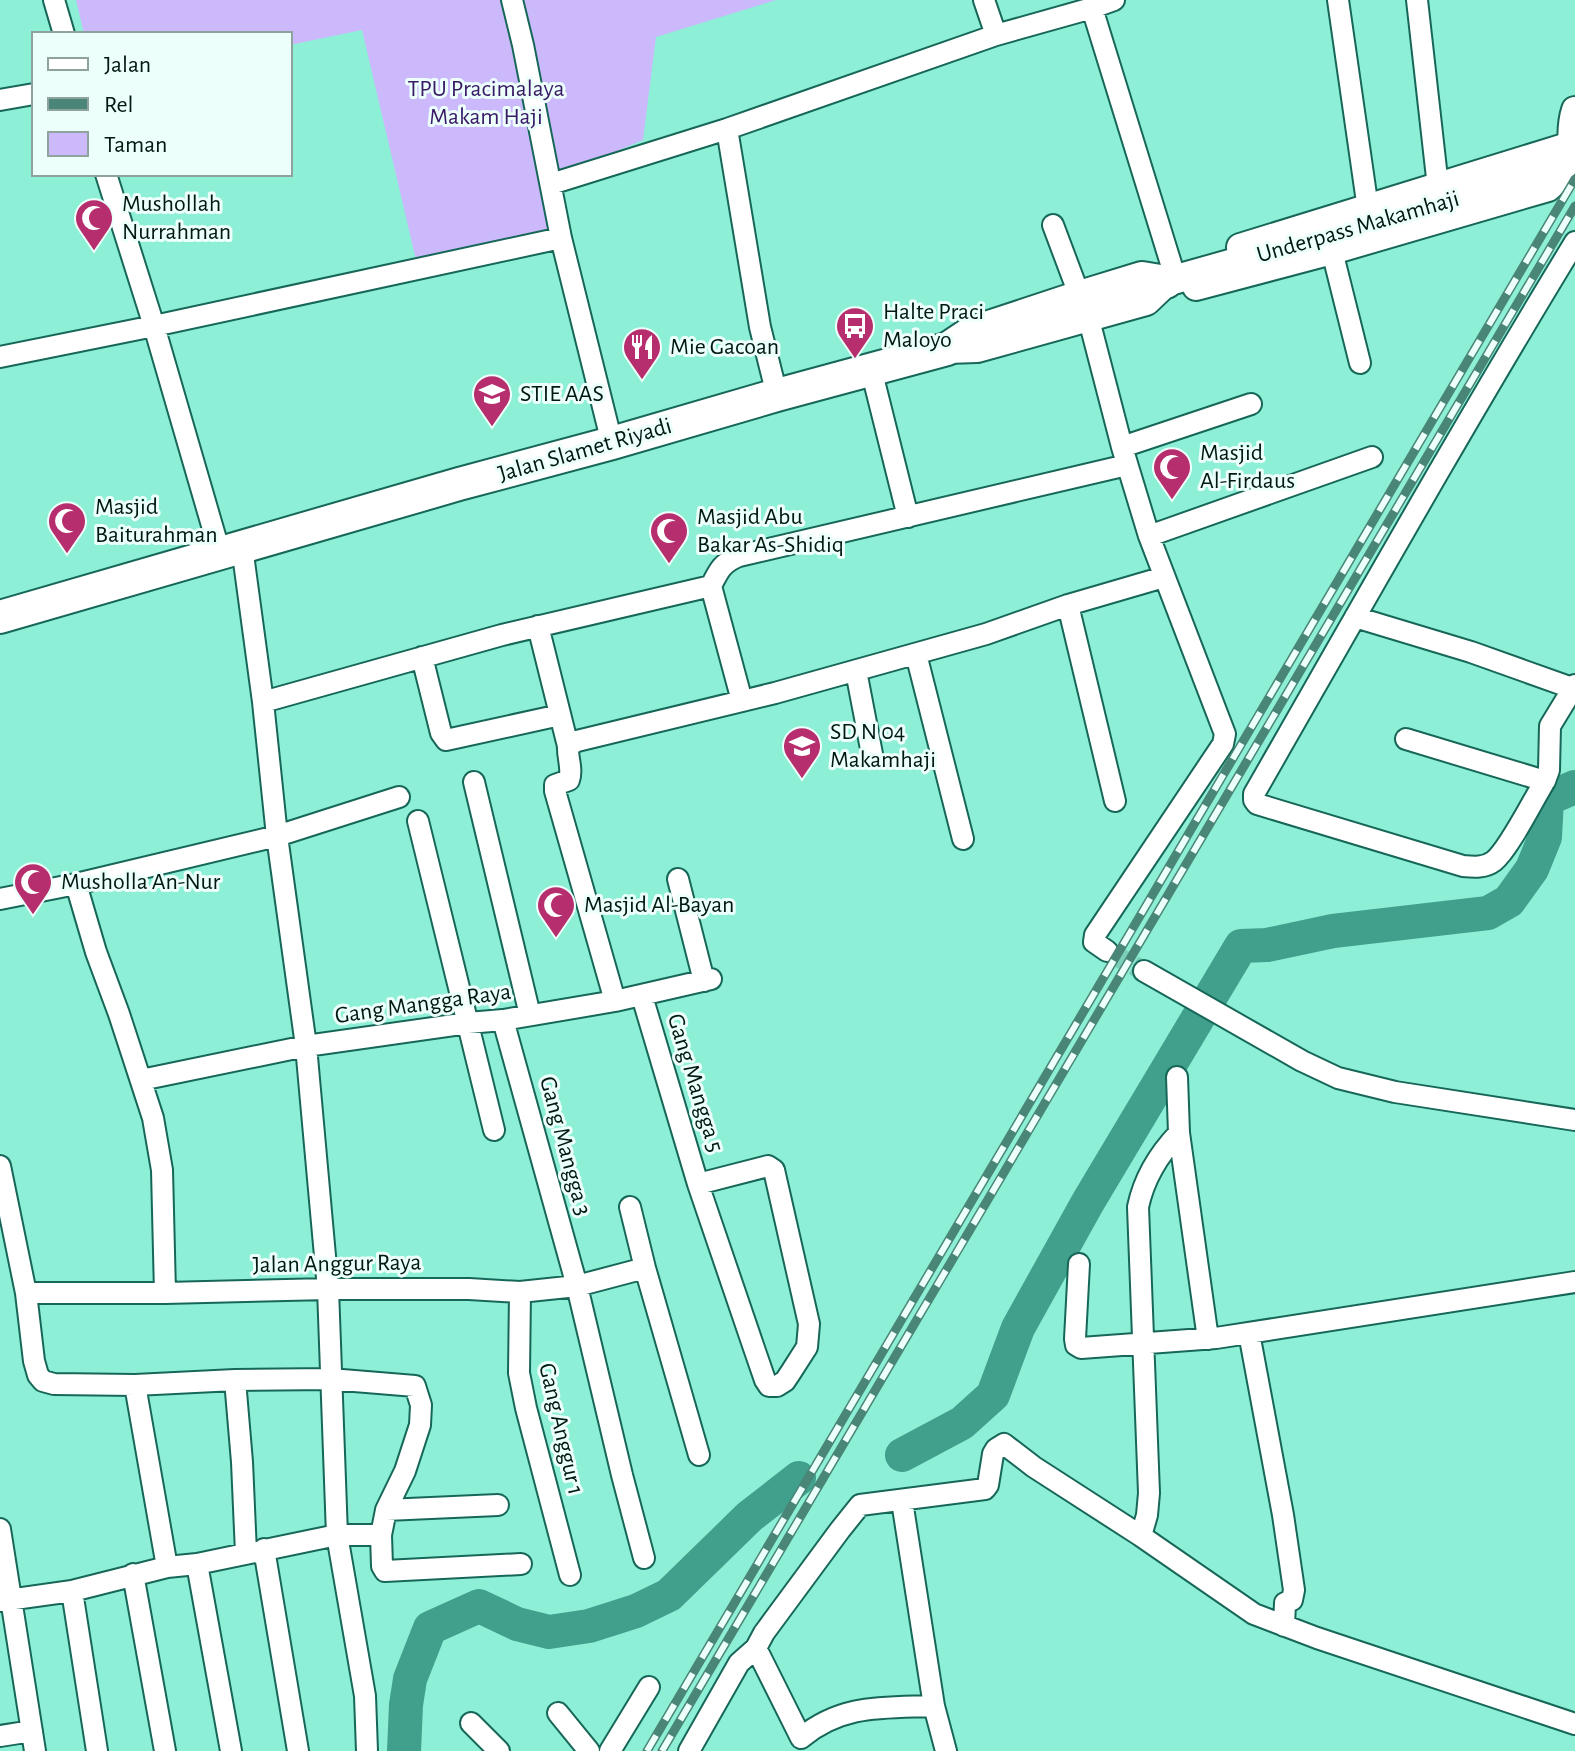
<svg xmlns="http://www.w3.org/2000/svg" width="1575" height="1751" viewBox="0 0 1575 1751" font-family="'Alegreya Sans',sans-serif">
  <rect width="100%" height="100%" fill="#8eefd7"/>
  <path fill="#cbb9fc" d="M76,0H776L656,37L643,140L556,177L569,231L416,260L362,30L290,45V34H84Z"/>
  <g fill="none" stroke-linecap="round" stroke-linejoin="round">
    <path stroke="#40a08c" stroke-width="34" d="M902,1455L962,1423L993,1395L1018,1328L1088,1202L1241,946L1267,945L1333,931L1488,913L1509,901L1532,869L1545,837L1547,799L1575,787
      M404,1751L406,1705L410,1679L430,1628L479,1606L517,1624L549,1632L589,1626L636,1611L669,1595L749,1517L799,1478"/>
    <path stroke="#79cfb9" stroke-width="20" stroke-dasharray="20 10" stroke-linecap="butt" d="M1107,951L1144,971"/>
    <g stroke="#176758" stroke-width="24">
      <path id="minor" d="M54,0L64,34
        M512,0L523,45L561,238L612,443
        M984,0L996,35
        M1338,0L1368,209
        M1417,0L1438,187
        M1092,8L1172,267
        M0,100L34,94
        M727,129L760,327L777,395
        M106,174L154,326L220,553
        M551,184L727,129L996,35L1092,8L1114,0
        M1053,225L1080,297
        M1575,242C1464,424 1360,609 1254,794V800L1257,804L1463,866C1474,867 1485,868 1494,861C1509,849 1533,800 1545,781L1549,770L1550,726L1575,685
        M1332,251L1360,363
        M1088,316L1122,447L1149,536L1225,734L1223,744L1095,935L1094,942L1107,951
        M0,357L154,326L561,238
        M871,369L908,517
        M1122,447L1251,404
        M1149,536L1372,457
        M242,547L263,702L277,836L306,1046L328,1289L337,1535L365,1696L367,1751
        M711,586L742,701
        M1068,605L1115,801
        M1355,617L1471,652L1572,688
        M538,626L568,746C567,757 573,769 569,780L555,785V791L615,1001
        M916,654L963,839
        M422,657L441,733L446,740L560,715
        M856,671L872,754
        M263,702L502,635L711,586C719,570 722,563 739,556L1127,465
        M1406,739L1545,781
        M568,746L577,741L775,693L986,634L1068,605L1164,577
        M474,782L530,1015
        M418,821L494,1130
        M678,879L704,981
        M76,884L96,952L119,1014L153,1118L162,1170L165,1293
        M0,899L76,884L277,836L399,797
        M1144,971L1302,1061L1338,1078L1395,1092L1575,1120
        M642,996L698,1184L756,1354L765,1380L769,1386H777L785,1381L791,1372L807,1347L809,1324L774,1170L768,1166L698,1184
        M503,1020L577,1286L622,1475L644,1558
        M141,1080L306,1046L468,1023L503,1020L615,1001L711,979
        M1179,1133L1208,1339
        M0,1166L26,1293L34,1361L38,1375L43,1381L54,1384L135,1385L235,1380L242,1462L246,1553
        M630,1207L645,1268L699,1455
        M1079,1264L1075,1339L1076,1345L1081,1348L1216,1338L1575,1282
        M520,1292L519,1373L526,1408L570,1575
        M26,1293H165L328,1289H469L520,1292L577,1286L645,1268
        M1249,1333L1283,1515L1294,1590L1292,1600L1285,1603L1284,1626
        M135,1385L167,1567
        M902,1501L934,1706L946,1751
        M386,1510L498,1505
        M0,1529L35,1751
        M381,1535L382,1566L385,1571L521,1564
        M1141,1536L1254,1614L1317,1638L1575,1724
        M264,1549L298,1751
        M197,1564L231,1751
        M133,1574L165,1751
        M72,1591L97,1751
        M0,1601L72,1591L167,1567L197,1564L337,1535H381L386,1510L405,1471L420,1425L421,1405L415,1386L330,1379L235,1380
        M756,1648L801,1738C842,1704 883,1708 934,1706
        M558,1713L589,1751
        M471,1723L499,1751
        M0,1736L32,1731
        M610,1751L649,1687
        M689,1751L739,1663L756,1648L764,1633L840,1530L860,1505L985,1489L988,1485L993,1454L996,1449L1004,1444L1034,1467L1141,1536L1147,1515L1149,1493L1138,1207C1144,1178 1158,1155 1179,1133L1177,1077"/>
    </g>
    <g stroke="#176758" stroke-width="30">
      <path id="tertiary" d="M1240,247L1571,145
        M1196,287L1332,251L1548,188C1556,182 1569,159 1571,149C1572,134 1570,125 1575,110"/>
    </g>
    <g stroke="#176758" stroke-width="32">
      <path id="secondary" d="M947,349L977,348L1146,301L1166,282L1549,174"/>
    </g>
    <g stroke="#176758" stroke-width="36">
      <path id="primary" d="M0,617L459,484L612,443L777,395L947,349L971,333L1080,297L1142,278L1166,282"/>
    </g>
    <use href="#minor" stroke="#fff" stroke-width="20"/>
    <use href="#tertiary" stroke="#fff" stroke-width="26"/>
    <use href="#secondary" stroke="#fff" stroke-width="28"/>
    <use href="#primary" stroke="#fff" stroke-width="32"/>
    <g stroke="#498677" stroke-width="9">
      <path id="rail" d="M647,1751L1575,179
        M662,1751L1575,206"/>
    </g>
    <use href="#rail" stroke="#edfffa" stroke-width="6" stroke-dasharray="18" stroke-linecap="butt"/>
  </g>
  <defs>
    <g id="mosque-pin" transform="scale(2)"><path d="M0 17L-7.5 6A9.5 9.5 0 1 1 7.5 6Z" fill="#b62e6e" stroke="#edfffa"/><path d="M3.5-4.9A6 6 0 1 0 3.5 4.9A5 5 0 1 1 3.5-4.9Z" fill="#fff"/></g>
    <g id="bus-pin" transform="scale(2)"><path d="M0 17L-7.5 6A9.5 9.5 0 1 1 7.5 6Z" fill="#b62e6e" stroke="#edfffa"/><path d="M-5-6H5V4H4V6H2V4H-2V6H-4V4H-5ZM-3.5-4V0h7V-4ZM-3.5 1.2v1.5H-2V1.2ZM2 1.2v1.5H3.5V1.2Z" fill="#fff"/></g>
    <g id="restaurant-pin" transform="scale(2)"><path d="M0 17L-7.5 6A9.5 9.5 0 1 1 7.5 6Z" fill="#b62e6e" stroke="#edfffa"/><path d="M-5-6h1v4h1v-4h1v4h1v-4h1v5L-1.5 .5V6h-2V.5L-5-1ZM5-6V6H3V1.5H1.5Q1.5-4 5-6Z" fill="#fff"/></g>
    <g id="university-pin" transform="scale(2)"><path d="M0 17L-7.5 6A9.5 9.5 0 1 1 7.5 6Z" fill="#b62e6e" stroke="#edfffa"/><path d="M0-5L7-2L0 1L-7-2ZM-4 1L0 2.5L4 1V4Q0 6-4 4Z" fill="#fff"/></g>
    <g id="school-pin" transform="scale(2)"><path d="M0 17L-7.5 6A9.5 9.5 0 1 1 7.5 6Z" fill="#b62e6e" stroke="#edfffa"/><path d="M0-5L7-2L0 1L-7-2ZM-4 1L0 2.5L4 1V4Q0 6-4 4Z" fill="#fff"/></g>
  </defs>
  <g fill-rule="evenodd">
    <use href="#mosque-pin" x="94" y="218"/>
    <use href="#bus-pin" x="855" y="326"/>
    <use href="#restaurant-pin" x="642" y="347"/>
    <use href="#university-pin" x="492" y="394"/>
    <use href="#mosque-pin" x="1172" y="467"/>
    <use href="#mosque-pin" x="67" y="521"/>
    <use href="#mosque-pin" x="669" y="531"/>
    <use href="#school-pin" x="802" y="746"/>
    <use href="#mosque-pin" x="33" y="882"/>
    <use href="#mosque-pin" x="556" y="905"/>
  </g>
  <g text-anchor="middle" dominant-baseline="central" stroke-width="6" stroke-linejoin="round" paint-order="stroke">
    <g font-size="24" fill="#391a66" stroke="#edfffa">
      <text x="486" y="89">TPU Pracimalaya<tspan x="486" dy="28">Makam Haji</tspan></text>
    </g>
    <g font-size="24" fill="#001812" stroke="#edfffa" text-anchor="start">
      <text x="122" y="204">Mushollah<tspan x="122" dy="28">Nurrahman</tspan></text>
      <text x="883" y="312">Halte Praci<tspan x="883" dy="28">Maloyo</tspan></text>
      <text x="670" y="347">Mie Gacoan</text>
      <text x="520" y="394">STIE AAS</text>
      <text x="1200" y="453">Masjid<tspan x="1200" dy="28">Al-Firdaus</tspan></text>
      <text x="95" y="507">Masjid<tspan x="95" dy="28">Baiturahman</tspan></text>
      <text x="697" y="517">Masjid Abu<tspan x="697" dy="28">Bakar As-Shidiq</tspan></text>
      <text x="830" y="732">SD N 04<tspan x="830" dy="28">Makamhaji</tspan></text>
      <text x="61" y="882">Musholla An-Nur</text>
      <text x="584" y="905">Masjid Al-Bayan</text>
    </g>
    <g font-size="24" fill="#001812" stroke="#edfffa">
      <text transform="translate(1358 227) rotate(-16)">Underpass Makamhaji</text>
      <text transform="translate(585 450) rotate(-16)">Jalan Slamet Riyadi</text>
      <text transform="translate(423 1004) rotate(-8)">Gang Mangga Raya</text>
      <text transform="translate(695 1083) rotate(73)">Gang Mangga 5</text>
      <text transform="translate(565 1146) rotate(75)">Gang Mangga 3</text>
      <text transform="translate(337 1264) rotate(-1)">Jalan Anggur Raya</text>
      <text transform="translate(561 1429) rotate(77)">Gang Anggur 1</text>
    </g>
  </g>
  <rect x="32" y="32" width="260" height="144" fill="#edfffa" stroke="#8ea39d" stroke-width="2"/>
  <rect x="48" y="58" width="40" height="12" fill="#ffffff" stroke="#8ea39d" stroke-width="2"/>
  <text x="104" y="72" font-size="24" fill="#001812">Jalan</text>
  <rect x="48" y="98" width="40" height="12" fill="#498677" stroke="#8ea39d" stroke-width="2"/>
  <text x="104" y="112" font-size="24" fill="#001812">Rel</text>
  <rect x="48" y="132" width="40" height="24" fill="#cbb9fc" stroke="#8ea39d" stroke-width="2"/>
  <text x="104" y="152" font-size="24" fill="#001812">Taman</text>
</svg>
